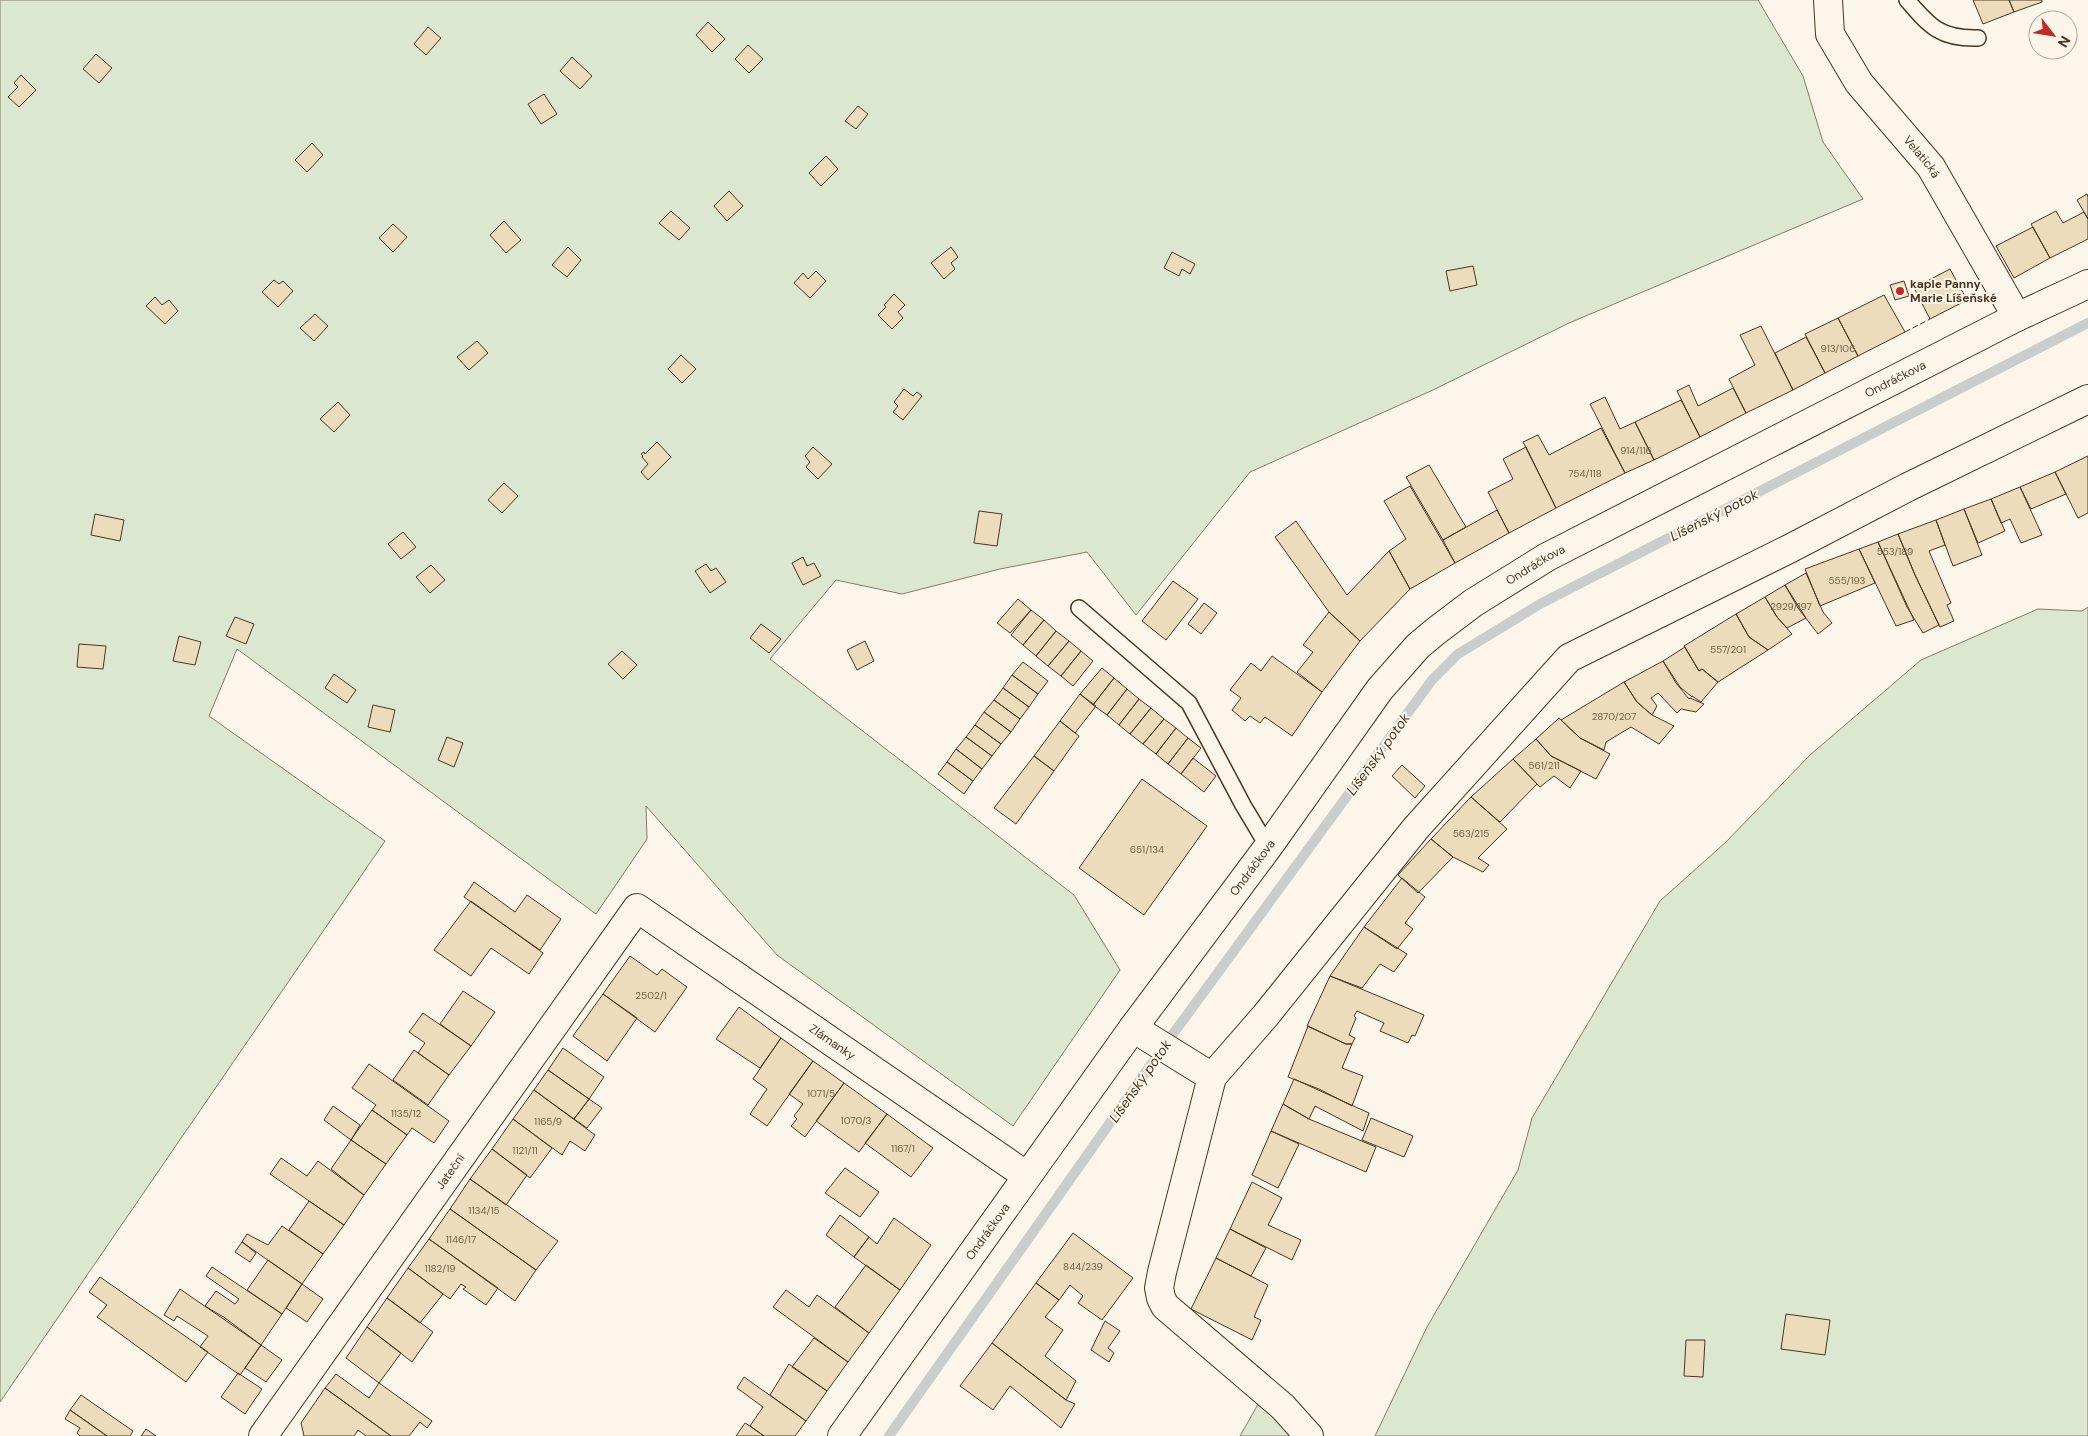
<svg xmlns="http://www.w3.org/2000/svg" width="2088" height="1436" viewBox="0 0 2088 1436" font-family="'DM Sans',sans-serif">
  <rect width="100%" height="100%" fill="#fbf6e9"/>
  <path fill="#dce7d0" stroke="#887966" d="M0,0H1758L1803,76L1823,142L1863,199L1569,323L1433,390L1250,472L1136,615L1087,552L1000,569L902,594L836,580L770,659L1074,895L1120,970L1013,1126L777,955L646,806L647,839L596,914L237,649L209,716L385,841L0,1402Z
    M2088,607V1436H1375L1427,1327L1518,1170L1532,1118L1660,901L1726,842L1810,755L1921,660L2038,609L2082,611Z
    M1261,1399L1301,1436H1240Z"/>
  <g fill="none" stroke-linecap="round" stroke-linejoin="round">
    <path stroke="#c9cecd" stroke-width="10" d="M889,1436L1162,1049L1432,680L1458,654L1540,604L2088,323"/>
  </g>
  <path fill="#ecdcbc" stroke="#4a3520" d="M1973,0H2009L2014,12L1983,24Z
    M2009,0H2042V2L2014,12Z
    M708,22L725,39L712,52L696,35Z
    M428,27L441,38L426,55L414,44Z
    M748,45L763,59L749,73L735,59Z
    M96,54L112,68L99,83L83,69Z
    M572,57L592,76L580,89L560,71Z
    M21,75L36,90L19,107L8,97L18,87L14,83Z
    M544,94L557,114L541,124L528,104Z
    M858,106L868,114L856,129L845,121Z
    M312,143L323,155L307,172L295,160Z
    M826,156L838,169L821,186L809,173Z
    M729,191L743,206L727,221L714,206Z
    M2087,194L2088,197V219L2077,200Z
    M671,211L690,228L679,240L659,223Z
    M2056,211L2063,223L2084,212L2088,219V239L2050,258L2031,224Z
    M504,221L521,240L506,253L490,235Z
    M393,224L407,237L393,252L379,238Z
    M2033,227L2050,258L2014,278L1996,246Z
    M568,247L581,260L567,277L552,265Z
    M951,247L958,257L951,263L955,269L944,279L931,263Z
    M1172,252L1195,264L1190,274L1182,269L1179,276L1164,268Z
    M1473,266L1477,285L1450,291L1446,271Z
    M1950,269L1967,300L1930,319L1914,288Z
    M816,271L826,281L810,298L794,283L803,273L808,279Z
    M274,280L279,284L283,281L293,291L278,307L262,292Z
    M1904,281L1909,296L1895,300L1890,285Z
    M894,294L905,305L898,312L903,318L892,329L878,315L886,307L884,305Z
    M1884,295L1905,332L1858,356L1838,318Z
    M155,297L162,305L169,300L178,311L165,324L146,306Z
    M315,314L328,326L314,341L300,328Z
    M1838,318L1858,356L1825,373L1805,334Z
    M1761,326L1793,390L1746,413L1729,379L1755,365L1740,335Z
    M1806,337L1825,373L1793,390L1775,353Z
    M477,341L488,353L469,370L457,357Z
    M681,355L696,369L682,383L668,369Z
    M1689,385L1698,406L1733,388L1746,413L1700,437L1677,391Z
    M904,389L913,396L917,392L922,396L903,420L893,412L898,406L894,402Z
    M1605,397L1620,429L1635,422L1654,460L1625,473L1590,404Z
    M1681,400L1700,437L1654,460L1635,422Z
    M338,402L350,415L334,432L320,419Z
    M1601,428L1625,473L1556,508L1523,442L1538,435L1549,455Z
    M657,442L671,457L648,480L641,472L648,464L642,457L643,456L641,454L644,452L645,454Z
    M813,447L832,464L818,479L806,467L810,462L805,456Z
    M1526,447L1556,508L1509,533L1488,492L1513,479L1503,459Z
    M2088,456V513L2078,518L2055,472Z
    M1429,465L1466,527L1443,540L1406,477Z
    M2055,472L2066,494L2031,509L2020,487Z
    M504,483L518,496L502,513L488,500Z
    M1410,486L1455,563L1410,589L1389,551L1406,539L1384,501Z
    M2020,487L2042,535L2021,543L2010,519L2001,523L1991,499Z
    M1991,499L2005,531L1978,543L1964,509Z
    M1964,509L1982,555L1953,566L1936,520Z
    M1497,510L1509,533L1455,563L1443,540Z
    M979,511L1002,514L997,546L974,543Z
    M95,514L124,520L120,541L91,535Z
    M1936,520L1945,545L1929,551L1951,603L1947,605L1954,621L1940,627L1915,575L1898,534Z
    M1296,521L1347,595L1389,551L1410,589L1360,641L1329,612L1275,537Z
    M403,532L416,547L401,559L388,544Z
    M1898,534L1915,575L1939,625L1923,633L1907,607L1878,542Z
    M1878,542L1914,620L1896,626L1859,549Z
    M1859,549L1875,583L1820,606L1805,569Z
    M803,557L807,566L814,563L821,576L803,585L792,563Z
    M706,564L711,571L716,568L726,582L710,593L695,571Z
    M431,565L445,580L430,593L416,577Z
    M1806,573L1823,612L1832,623L1818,634L1798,608L1785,585Z
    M1173,581L1198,599L1166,640L1142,621Z
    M1785,585L1806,618L1787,628L1777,617L1765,597Z
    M1765,597L1777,617L1792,634L1768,650L1749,637L1736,614Z
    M1018,599L1031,610L1010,633L997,623Z
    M1204,603L1217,613L1201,634L1188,624Z
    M1031,610L1044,620L1023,645L1011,635Z
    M1329,612L1360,641L1322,692L1297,672L1313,652L1303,645Z
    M1736,614L1749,637L1768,650L1718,682L1702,669L1699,671L1684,646Z
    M235,617L254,624L246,644L226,636Z
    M1044,620L1056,631L1036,656L1023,645Z
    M761,624L781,639L769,653L750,638Z
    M1056,631L1069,641L1048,666L1036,656Z
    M179,636L201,642L195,665L173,661Z
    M865,641L874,661L857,670L847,650Z
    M1069,641L1081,651L1061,676L1048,666Z
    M79,644L106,646L103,669L77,667Z
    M1685,647L1699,671L1702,669L1718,682L1701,702L1692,696V697L1680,687L1663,661Z
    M622,651L637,665L623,679L608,664Z
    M1081,651L1093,661L1073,686L1061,676Z
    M1272,656L1322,692L1292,736L1265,717L1260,723L1250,716L1245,721L1232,710L1241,698L1230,690L1251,663L1261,671Z
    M1663,661L1676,683L1689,699L1690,698L1704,704L1696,712L1681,709L1677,713L1658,693L1651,698L1657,706L1652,715L1637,702L1624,682Z
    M1023,662L1048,681L1038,694L1012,675Z
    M1102,668L1114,678L1093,705L1080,694Z
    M334,674L356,690L347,703L325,688Z
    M1012,675L1038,694L1029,707L1003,688Z
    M1114,678L1127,689L1107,715L1093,705Z
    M1624,682L1637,702L1652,715L1674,726L1659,744L1631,727L1606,742L1604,750L1580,738L1561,720Z
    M1003,688L1029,707L1020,719L994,700Z
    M1127,689L1139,699L1119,725L1107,715Z
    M1080,694L1096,706L1075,733L1060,721Z
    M1139,699L1151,708L1130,734L1119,725Z
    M994,700L1020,719L1011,732L984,712Z
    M373,705L395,710L390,732L368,727Z
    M1151,708L1164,719L1143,744L1130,734Z
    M984,712L1011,732L1001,744L975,725Z
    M1559,718L1580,738L1610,754L1596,779L1551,756L1536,739Z
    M1164,719L1176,728L1156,754L1143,744Z
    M1060,721L1079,736L1054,771L1034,756Z
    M975,725L1001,744L992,756L966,737Z
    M1176,728L1188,738L1168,764L1156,754Z
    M447,737L463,743L454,767L438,760Z
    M966,737L992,756L982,769L956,749Z
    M1188,738L1201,748L1181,774L1168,764Z
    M1536,739L1551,756L1581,771L1570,788L1554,776L1540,787L1513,759Z
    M956,749L982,769L973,781L947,762Z
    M1034,756L1054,771L1016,824L994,808Z
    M1193,758L1216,776L1204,792L1181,774Z
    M1513,759L1537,784L1500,822L1471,797Z
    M947,762L973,781L964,794L938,774Z
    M1402,765L1425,786L1415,798L1392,776Z
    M1142,779L1207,826L1144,915L1079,868Z
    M1471,797L1507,829L1478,858L1489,865L1483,872L1453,857L1431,839Z
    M1431,839L1453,857L1418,893L1398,875Z
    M1402,878L1425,897L1405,923L1413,929L1397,949L1364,927Z
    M474,882L515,912L527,895L561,919L540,950L464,897Z
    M471,901L543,953L529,974L491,948L471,976L434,950Z
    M1364,927L1407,954L1394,972L1380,964L1362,988L1330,976Z
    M630,956L657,975L662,969L687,987L655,1032L603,994Z
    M1330,976L1424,1015L1415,1036L1412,1035L1408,1043L1380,1031L1384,1023L1357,1011L1354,1016L1356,1018L1349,1035L1355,1038L1352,1044H1346L1307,1026Z
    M463,991L495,1012L471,1046L440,1024Z
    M603,994L637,1018L607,1061L573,1036Z
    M739,1007L781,1038L760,1068L716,1039Z
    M423,1013L471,1046L449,1075L418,1053L425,1043L409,1032Z
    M1308,1026L1346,1044H1352L1342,1068L1363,1076L1352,1106L1319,1089L1288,1077Z
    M781,1038L813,1061L767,1126L750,1114L767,1089L753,1079Z
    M563,1048L604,1077L589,1099L548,1070Z
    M414,1050L449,1075L428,1105L393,1080Z
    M813,1061L844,1083L805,1137L791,1126L797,1119L794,1116L803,1104L789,1094Z
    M369,1064L449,1121L434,1143L412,1128L407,1135L372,1110L376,1105L352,1088Z
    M548,1070L589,1099L574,1119L534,1090Z
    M1294,1079L1369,1113L1363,1131L1315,1106L1309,1119L1283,1104Z
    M844,1083L887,1114L859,1152L816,1121Z
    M534,1090L595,1135L585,1151L570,1141L562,1155L513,1119Z
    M589,1099L602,1108L587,1128L574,1119Z
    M1283,1104L1309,1119L1376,1147L1366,1172L1271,1131Z
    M333,1106L360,1125L351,1140L324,1120Z
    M372,1110L407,1135L386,1164L351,1140Z
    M887,1114L933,1148L911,1177L865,1143Z
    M1371,1118L1413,1136L1404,1157L1362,1140Z
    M513,1119L552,1148L530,1178L492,1149Z
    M1271,1131L1299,1144L1278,1188L1252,1175Z
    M351,1140L386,1164L364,1195L331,1169Z
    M492,1149L527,1175L506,1205L470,1179Z
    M281,1158L307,1176L318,1161L364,1195L344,1225L270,1174Z
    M845,1168L879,1192L860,1217L825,1193Z
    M470,1179L558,1241L536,1270L450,1209Z
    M1252,1182L1282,1198L1268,1225L1301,1240L1292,1260L1230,1229Z
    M309,1201L344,1225L323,1254L289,1230Z
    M450,1209L536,1270L515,1301L429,1239Z
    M840,1215L869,1237L854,1257L826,1235Z
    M894,1218L931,1245L900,1290L854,1257L869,1237L877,1244Z
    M282,1226L323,1254L302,1284L242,1242L247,1234L268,1245Z
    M1230,1229L1266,1248L1251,1276L1216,1258Z
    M1073,1233L1133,1278L1102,1320L1078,1303L1083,1296L1070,1285L1059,1300L1036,1283Z
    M429,1239L498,1288L486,1305L463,1289L466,1287L461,1284L450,1299L408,1268Z
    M242,1242L256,1253L250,1262L235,1252Z
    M1216,1258L1268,1285L1254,1317L1261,1320L1252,1340L1191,1309Z
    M268,1260L302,1284L282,1314L247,1290Z
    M866,1265L900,1290L869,1333L835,1307Z
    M212,1267L282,1314L261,1345L225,1318L205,1306L216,1291L235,1304L239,1299L206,1276Z
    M408,1268L443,1294L420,1323L387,1298Z
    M100,1277L208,1352L186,1382L97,1317L107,1305L89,1292Z
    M1036,1283L1059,1300L1045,1317L1063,1330L1045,1356L1076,1381L1066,1400L992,1343Z
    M302,1284L323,1299L307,1322L286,1308Z
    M180,1289L261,1345L240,1375L200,1347L208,1336L177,1316L174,1321L164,1315Z
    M786,1290L809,1307L817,1295L869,1333L848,1362L773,1307Z
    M387,1298L433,1332L412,1362L367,1327Z
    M1786,1314L1830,1320L1825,1355L1781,1349Z
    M1105,1321L1120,1331L1108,1348L1114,1353L1109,1362L1091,1350Z
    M367,1327L401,1353L379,1383L346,1358Z
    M814,1338L848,1362L827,1391L792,1367Z
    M1686,1340H1705L1703,1377L1684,1376Z
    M992,1343L1066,1400L1075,1404L1061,1428L1010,1386L993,1410L960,1386Z
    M261,1345L282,1360L266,1382L245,1368Z
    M789,1364L827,1391L806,1421L770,1395Z
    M238,1373L262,1389L245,1414L221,1397Z
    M336,1374L369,1398L379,1383L432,1421L427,1428L420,1422L409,1436H391L325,1388Z
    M744,1377L806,1421L795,1436H764L750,1426L763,1407L737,1388Z
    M325,1388L391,1436H366L358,1430L354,1436H304L301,1423Z
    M81,1395L133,1431L130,1436H107L70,1410Z
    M70,1410L107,1436H80L77,1433L80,1428L65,1419Z
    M745,1423L750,1426L764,1436H736Z
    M146,1429L156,1436H141Z"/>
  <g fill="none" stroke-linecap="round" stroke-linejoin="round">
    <g stroke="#4a3520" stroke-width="18">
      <path id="service" d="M1907,0C1930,27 1941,39 1978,38
        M1079,608L1189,703L1243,805L1268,847"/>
    </g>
    <g stroke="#4a3520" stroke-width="30">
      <g id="minor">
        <path id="s1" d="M1828,0L1830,34L1859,83L1931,167L2017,317"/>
        <path d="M1133,1028L1212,1077L1162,1272L1159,1288L1161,1298L1165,1306L1283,1407L1309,1436"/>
        <path d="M1212,1077L1266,1015L1416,828L1569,658L1789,549L1908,487L2088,399"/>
        <path id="s2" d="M263,1436L637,908L1027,1176"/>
        <path id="s3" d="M842,1436L1133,1028L1268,847L1380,689L1418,646L1436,631L1473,603L1547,557L2017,317L2088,284"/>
      </g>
    </g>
    <use href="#service" stroke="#fbf6e9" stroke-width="15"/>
    <use href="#minor" stroke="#fbf6e9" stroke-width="28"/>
    <path stroke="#4a3520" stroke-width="1" stroke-dasharray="6 2.5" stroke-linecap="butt" d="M1905,332L1930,319"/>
  </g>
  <circle fill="#c62828" stroke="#fbf6e9" stroke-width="2" cx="1900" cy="291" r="5"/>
  <g text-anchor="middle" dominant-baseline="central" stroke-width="4" stroke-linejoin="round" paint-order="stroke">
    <g font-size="10" fill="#725f47">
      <text x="1838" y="348">913/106</text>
      <text x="1636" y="450">914/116</text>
      <text x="1585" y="473">754/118</text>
      <text x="1895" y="551">553/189</text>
      <text x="1847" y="580">555/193</text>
      <text x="1791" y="606">2929/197</text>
      <text x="1728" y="649">557/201</text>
      <text x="1614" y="716">2870/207</text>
      <text x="1544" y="765">561/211</text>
      <text x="1471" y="833">563/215</text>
      <text x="1147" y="849">651/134</text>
      <text x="651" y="995">2502/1</text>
      <text x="821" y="1093">1071/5</text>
      <text x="406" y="1113">1135/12</text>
      <text x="856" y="1120">1070/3</text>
      <text x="548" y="1121">1165/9</text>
      <text x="903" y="1148">1167/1</text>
      <text x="525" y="1150">1121/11</text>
      <text x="484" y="1210">1134/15</text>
      <text x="461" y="1239">1146/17</text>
      <text x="1083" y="1266">844/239</text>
      <text x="440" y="1268">1182/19</text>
    </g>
    <g font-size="12" fill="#4a3520" stroke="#fbf6e9">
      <text stroke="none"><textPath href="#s1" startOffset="188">Velatická</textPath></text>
      <text stroke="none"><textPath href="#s3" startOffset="1526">Ondráčkova</textPath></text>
      <text stroke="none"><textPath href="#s3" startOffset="1121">Ondráčkova</textPath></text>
      <text stroke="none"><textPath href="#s3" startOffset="701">Ondráčkova</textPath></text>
      <text stroke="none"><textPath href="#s2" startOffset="884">Zlámanky</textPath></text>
      <text stroke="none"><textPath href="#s2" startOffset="324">Jateční</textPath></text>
      <text stroke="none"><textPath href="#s3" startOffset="251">Ondráčkova</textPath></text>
    </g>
    <g font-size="12" font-weight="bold" fill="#4a3520" stroke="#fbf6e9" text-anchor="start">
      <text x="1910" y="284">kaple Panny<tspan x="1910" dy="14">Marie Líšeňské</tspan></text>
    </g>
    <g font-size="14" font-style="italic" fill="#4a3520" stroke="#fbf6e9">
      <text transform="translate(1714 515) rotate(-27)">Líšeňský potok</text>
      <text transform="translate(1378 754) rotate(-54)">Líšeňský potok</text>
      <text transform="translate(1140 1081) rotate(-55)">Líšeňský potok</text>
    </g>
  </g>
  <g transform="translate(2053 35) rotate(121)"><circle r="24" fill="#fbf6e9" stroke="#b4a999"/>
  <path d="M0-4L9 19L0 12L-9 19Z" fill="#c62828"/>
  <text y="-8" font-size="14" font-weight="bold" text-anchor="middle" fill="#4a3520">N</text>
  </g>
</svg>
